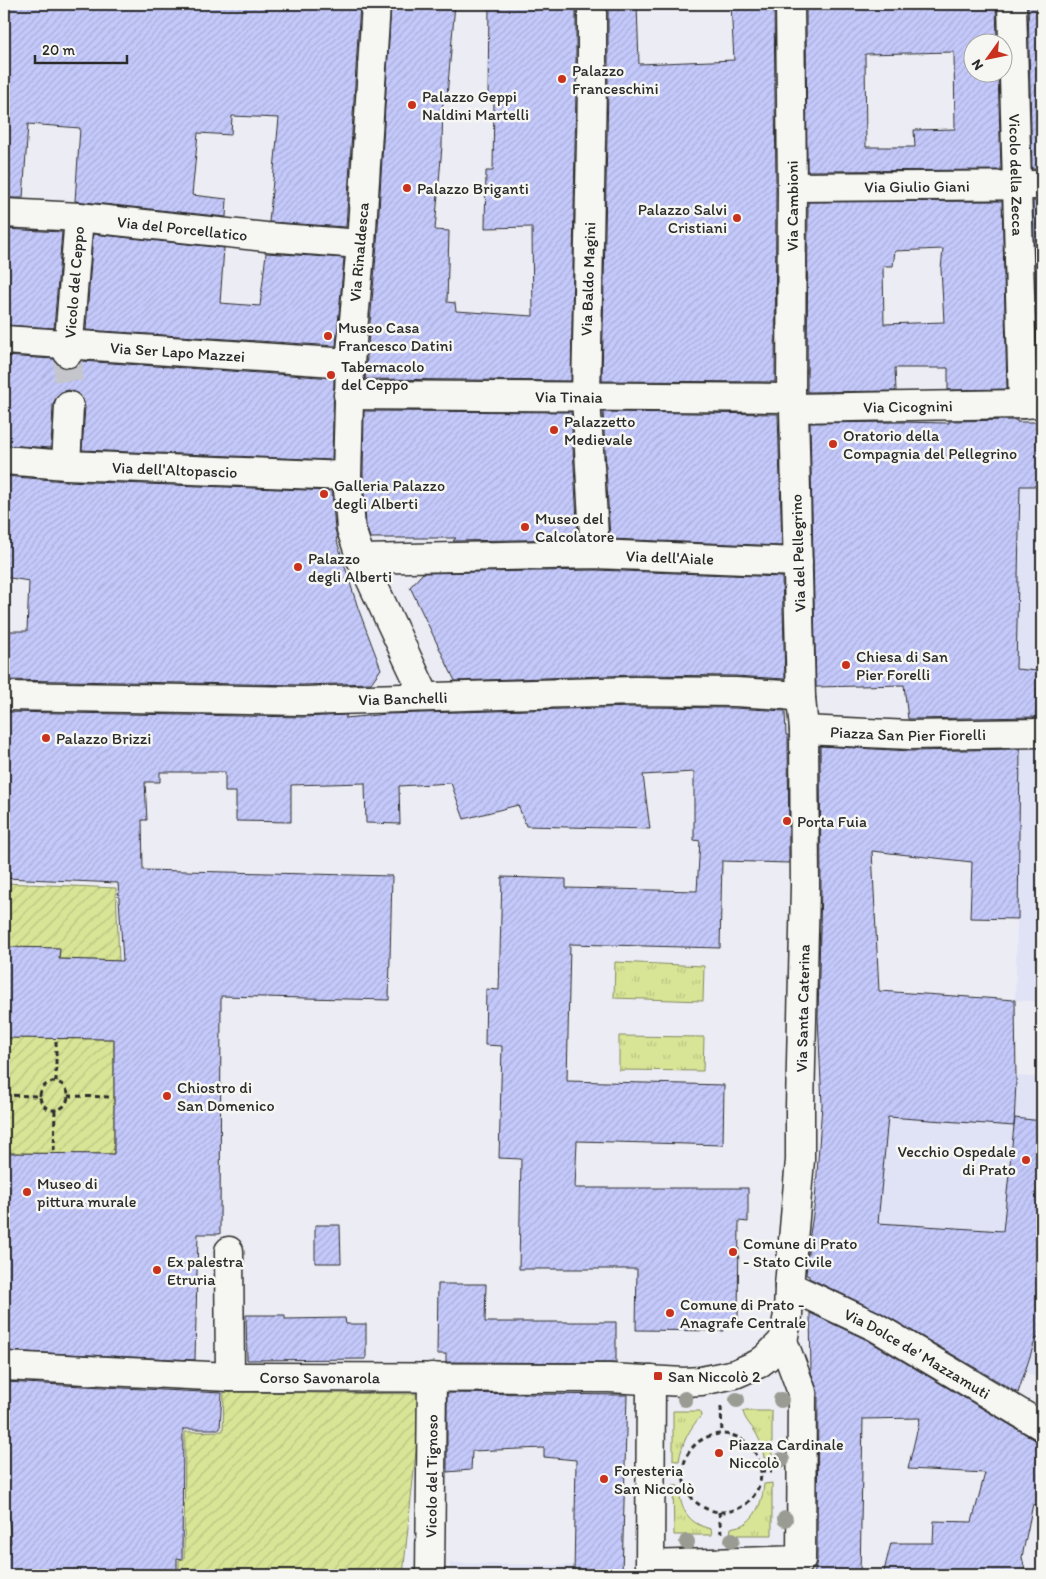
<svg xmlns="http://www.w3.org/2000/svg" width="1046" height="1579" viewBox="0 0 1046 1579" font-family="Itim,sans-serif">
  <defs>
    <pattern id="grass-tufts" width="24" height="20" patternUnits="userSpaceOnUse" patternTransform="scale(1.25)"><rect width="24" height="20" fill="#d8e496"/><path d="M3 7l-1-3M5 7V3M7 7l1-3M15 17l-1-3M17 17v-4M19 17l1-3" fill="none" stroke="#bac481"/></pattern>
    <pattern id="garden-furrows" width="10" height="10" patternUnits="userSpaceOnUse" patternTransform="scale(1.25)"><rect width="10" height="10" fill="#d8e496"/><path d="M-1 1l2-2M0 10L10 0M9 11l2-2" fill="none" stroke="#bac481"/></pattern>
    <pattern id="building-hatch" width="6" height="6" patternUnits="userSpaceOnUse" patternTransform="scale(1.25)"><rect width="6" height="6" fill="#c4c9fb"/><path d="M-1 1l2-2M0 6l6-6M5 7l2-2" fill="none" stroke="#a9add7"/></pattern>
  </defs>
  <rect width="100%" height="100%" fill="#ecedf4"/>
  <filter id="ink" filterUnits="userSpaceOnUse"><feTurbulence type="fractalNoise" baseFrequency=".02" numOctaves="2"/><feDisplacementMap in="SourceGraphic" scale="10" xChannelSelector="R" yChannelSelector="G"/><feConvolveMatrix kernelMatrix="1 2 1 2 8 2 1 2 1" color-interpolation-filters="sRGB"/></filter>
  <g filter="url(#ink)">
    <path fill="#e0e2f6" d="M926,422H1042V1002L1015,1000L1019,852L1020,748H943L908,724L905,689L925,467Z
      M826,1060L1042,1078V1380L813,1271Z
      M450,1563L766,1569L767,1575H450Z"/>
    <path fill="url(#grass-tufts)" stroke="#828860" d="M615,962L704,966L703,1001L614,998Z
      M619,1036L704,1037L703,1071L619,1070Z
      M673,1411H700L701,1416C689,1429 682,1443 679,1461H673Z
      M743,1411H772V1458H764C763,1450 761,1442 757,1435C753,1427 744,1420 743,1411Z
      M772,1483V1535H730L731,1528C736,1526 743,1526 746,1523C758,1514 763,1498 764,1484Z
      M673,1485L678,1486C681,1508 686,1523 711,1529L712,1535H674Z"/>
    <path fill="url(#garden-furrows)" stroke="#828860" d="M4,883L116,888L119,961L59,959L60,948L4,947Z
      M4,1038L114,1039V1154L4,1153Z
      M224,1392L422,1394L403,1575H179V1560L184,1559L185,1432L223,1431Z"/>
    <path fill="url(#building-hatch)" stroke="#2b2b2b" fill-rule="evenodd" d="M4,4H360L346,227L269,222L279,118L232,116L231,135L198,133L192,195L227,199L226,217L75,201L80,128L28,124L23,198H4Z
      M391,4H455L447,96H443L442,146L435,230L449,231L447,302L455,303L456,311L533,316L532,227L485,228L486,171H493L494,98L488,97L489,4H550V7L576,8V88L571,381L365,379L377,245Z
      M608,4H637L639,64L734,60L731,4H774L776,187L775,382L602,381L608,88Z
      M806,4H996L997,42H974V72H998L1001,170L807,171ZM954,52L955,129L914,130L915,147H866L865,54Z
      M1028,4H1042V169H1032Z
      M1002,201L1007,389L948,390V368H895L896,391L807,392L808,202ZM943,249L941,269L944,322L884,324L883,266H893L895,251Z
      M1033,201H1042V342H1037Z
      M4,229L62,232L54,328L4,325Z
      M93,234L224,248L220,303L260,306L266,253L344,258L336,346L86,330Z
      M4,356L54,359L59,366L67,369L75,367L81,361L334,378L332,460L82,450L85,407L83,399L78,393L69,390L61,392L56,397L53,405L51,448L4,445Z
      M364,411L571,412L578,539L453,541L456,538H370L366,526L363,476Z
      M603,412L778,414L782,546L610,539Z
      M1017,420V422H1042V486H1020L1016,669L1038,671L1036,717L908,719L904,685L816,687L810,423L900,422L949,423V421Z
      M4,476L65,481L332,491L335,530L338,538H336L358,608L381,669L371,683L303,685L4,680V631H27L29,581L4,577Z
      M595,570L782,577L785,679L735,676L635,675L455,681L410,587L423,573Z
      M635,707L734,708L785,711L786,735H788L789,863L722,861L720,948L570,944L567,1081L724,1085L723,1145L577,1141L575,1188H748V1222L739,1221L738,1323H724V1331L636,1330L637,1269H519L521,1159L499,1158L502,1046L485,1045L486,989L499,990L502,877L566,879V888L697,891L700,841L694,840V772L643,775L650,829L526,826L518,805L464,819L451,783L399,786L400,824L366,823L365,783L291,785V822L236,821V792H225V772H160V782H145L147,820H142L143,870L392,876L389,1000L221,996L220,1234H198L195,1360L4,1351V1153L114,1154V1039L4,1038V947L60,948L59,959L123,961L118,883L4,878V712L303,717L347,715L345,718L387,714Z
      M820,746L910,751L1020,749L1018,919L970,918L972,862L872,851L879,991L1015,1000L1016,1081L1014,1126L1015,1118L1042,1121V1339L1036,1338L1018,1393L882,1313L809,1278V1276L806,1275L809,1241L815,1201L822,1105L818,1017L821,886ZM888,1117L1014,1126L1003,1231L878,1223Z
      M315,1225H340L341,1263H315Z
      M438,1284H486L485,1322H616V1363L446,1362V1354H437Z
      M810,1313L867,1340L1042,1444V1506L1033,1504L1022,1557L1026,1575H883L891,1543H933L934,1521L972,1522L985,1473L908,1469L920,1418L863,1419L860,1575H814L817,1560L818,1392L811,1372Z
      M246,1315H285V1319L345,1318L346,1324H366V1359L247,1360Z
      M4,1382L222,1393L220,1429H183L182,1559L177,1558V1575H4V1543H11L4,1468Z
      M447,1393L627,1395L622,1575H574L576,1460L544,1457V1448L472,1451L471,1470L447,1472Z"/>
    <g fill="none" stroke-linecap="round" stroke-linejoin="round">
      <path stroke="#c5c6cc" stroke-width="28" stroke-dasharray="28 14" stroke-linecap="butt" d="M68,353L69,406"/>
      <g stroke="#2b2b2b" stroke-width="31">
        <g id="minor">
          <path d="M376,4L361,244L350,363L347,476L351,529L361,559L425,696"/>
          <path d="M592,4V88L586,397L595,554"/>
          <path id="s1" d="M1012,4L1023,404"/>
          <path id="s2" d="M792,187L1042,185"/>
          <path id="s3" d="M4,213L79,217L266,237L361,244"/>
          <path id="s4" d="M4,340L350,363"/>
          <path id="s5" d="M68,353L79,217"/>
          <path id="s6" d="M348,395L791,398"/>
          <path id="s7" d="M794,408L1023,404L1042,403"/>
          <path id="s8" d="M4,460L66,465L347,476"/>
          <path d="M66,465L69,406"/>
          <path id="s9" d="M361,559L595,554L798,562"/>
          <path id="s10" d="M4,696L303,701L635,691L735,692L785,695L801,698"/>
          <path id="s11" d="M804,730L910,735L1042,733"/>
          <path d="M229,1251L230,1377"/>
          <path id="s12" d="M789,1286L874,1326L1042,1426"/>
          <path id="s13" d="M4,1366L230,1377L609,1378L684,1382L701,1381L735,1374L758,1364L766,1358L783,1341L788,1315L789,1286L800,1160V1107L805,886L804,730L801,698L794,408L791,398L792,187L790,4"/>
          <path d="M651,1380L650,1565L801,1560L802,1392L783,1341"/>
          <path id="s14" d="M430,1575L432,1377"/>
        </g>
      </g>
      <path stroke="#2b2b2b" stroke-width="3" stroke-dasharray="5 4" stroke-linecap="butt" d="M40 1096a14 14 0 1 1 28 0a14 14 0 1 1-28 0Z
        M56,1082V1040
        M4,1095L40,1096
        M68,1096L112,1097
        M54,1151L55,1110
        M721,1407L722,1434
        M683 1473a39 39 0 1 1 78 0a39 39 0 1 1-78 0Z
        M761,1471H772
        M719,1512L721,1533"/>
      <use href="#minor" stroke="#f6f6f2" stroke-width="28"/>
    </g>
    <g fill="#9a9c94">
      <circle cx="685" cy="1399" r="8"/>
      <circle cx="737" cy="1400" r="8"/>
      <circle cx="781" cy="1400" r="8"/>
      <circle cx="782" cy="1460" r="8"/>
      <circle cx="785" cy="1519" r="8"/>
      <circle cx="732" cy="1540" r="8"/>
      <circle cx="687" cy="1542" r="8"/>
    </g>
  </g>
  <g fill="#c8321e" stroke="#f6f6f2" stroke-width="2">
    <circle cx="562" cy="79" r="5"/>
    <circle cx="412" cy="105" r="5"/>
    <circle cx="407" cy="188" r="5"/>
    <circle cx="737" cy="218" r="5"/>
    <circle cx="328" cy="336" r="5"/>
    <circle cx="331" cy="375" r="5"/>
    <circle cx="554" cy="430" r="5"/>
    <circle cx="833" cy="444" r="5"/>
    <circle cx="324" cy="494" r="5"/>
    <circle cx="525" cy="527" r="5"/>
    <circle cx="298" cy="567" r="5"/>
    <circle cx="846" cy="665" r="5"/>
    <circle cx="46" cy="738" r="5"/>
    <circle cx="787" cy="821" r="5"/>
    <circle cx="167" cy="1096" r="5"/>
    <circle cx="1026" cy="1160" r="5"/>
    <circle cx="27" cy="1192" r="5"/>
    <circle cx="733" cy="1252" r="5"/>
    <circle cx="157" cy="1270" r="5"/>
    <circle cx="670" cy="1313" r="5"/>
    <rect x="653" y="1371" width="10" height="10" rx="2.5"/>
    <circle cx="719" cy="1453" r="5"/>
    <circle cx="604" cy="1479" r="5"/>
  </g>
  <g text-anchor="middle" dominant-baseline="central" stroke-width="5" stroke-linejoin="round" paint-order="stroke">
    <g font-size="16" fill="#2b2b2b" stroke="#f6f6f2" text-anchor="start">
      <text x="572" y="70">Palazzo<tspan x="572" dy="18">Franceschini</tspan></text>
      <text x="422" y="96">Palazzo Geppi<tspan x="422" dy="18">Naldini Martelli</tspan></text>
      <text x="417" y="188">Palazzo Briganti</text>
      <text x="727" y="209" text-anchor="end">Palazzo Salvi<tspan x="727" dy="18">Cristiani</tspan></text>
      <text x="338" y="327">Museo Casa<tspan x="338" dy="18">Francesco Datini</tspan></text>
      <text x="341" y="366">Tabernacolo<tspan x="341" dy="18">del Ceppo</tspan></text>
      <text x="564" y="421">Palazzetto<tspan x="564" dy="18">Medievale</tspan></text>
      <text x="843" y="435">Oratorio della<tspan x="843" dy="18">Compagnia del Pellegrino</tspan></text>
      <text x="334" y="485">Galleria Palazzo<tspan x="334" dy="18">degli Alberti</tspan></text>
      <text x="535" y="518">Museo del<tspan x="535" dy="18">Calcolatore</tspan></text>
      <text x="308" y="558">Palazzo<tspan x="308" dy="18">degli Alberti</tspan></text>
      <text x="856" y="656">Chiesa di San<tspan x="856" dy="18">Pier Forelli</tspan></text>
      <text x="56" y="738">Palazzo Brizzi</text>
      <text x="797" y="821">Porta Fuia</text>
      <text x="177" y="1087">Chiostro di<tspan x="177" dy="18">San Domenico</tspan></text>
      <text x="1016" y="1151" text-anchor="end">Vecchio Ospedale<tspan x="1016" dy="18">di Prato</tspan></text>
      <text x="37" y="1183">Museo di<tspan x="37" dy="18">pittura murale</tspan></text>
      <text x="743" y="1243">Comune di Prato<tspan x="743" dy="18">- Stato Civile</tspan></text>
      <text x="167" y="1261">Ex palestra<tspan x="167" dy="18">Etruria</tspan></text>
      <text x="680" y="1304">Comune di Prato -<tspan x="680" dy="18">Anagrafe Centrale</tspan></text>
      <text x="668" y="1376">San Niccolò 2</text>
      <text x="729" y="1444">Piazza Cardinale<tspan x="729" dy="18">Niccolò</tspan></text>
      <text x="614" y="1470">Foresteria<tspan x="614" dy="18">San Niccolò</tspan></text>
    </g>
    <g font-size="16" fill="#2b2b2b" stroke="#f6f6f2">
      <text stroke="none"><textPath href="#s1" startOffset="171">Vicolo della Zecca</textPath></text>
      <text stroke="none"><textPath href="#s2" startOffset="125">Via Giulio Giani</textPath></text>
      <text stroke="none"><textPath href="#s13" startOffset="1928">Via Cambioni</textPath></text>
      <text stroke="none"><textPath href="#s3" startOffset="179">Via del Porcellatico</textPath></text>
      <text transform="translate(359 252) rotate(-85)">Via Rinaldesca</text>
      <text transform="translate(588 279) rotate(-88)">Via Baldo Magini</text>
      <text stroke="none"><textPath href="#s5" startOffset="71">Vicolo del Ceppo</textPath></text>
      <text stroke="none"><textPath href="#s4" startOffset="174">Via Ser Lapo Mazzei</textPath></text>
      <text stroke="none"><textPath href="#s6" startOffset="221">Via Tinaia</textPath></text>
      <text stroke="none"><textPath href="#s7" startOffset="114">Via Cicognini</textPath></text>
      <text stroke="none"><textPath href="#s8" startOffset="171">Via dell'Altopascio</textPath></text>
      <text transform="translate(798 553) rotate(-92)">Via del Pellegrino</text>
      <text stroke="none"><textPath href="#s9" startOffset="309">Via dell'Aiale</textPath></text>
      <text stroke="none"><textPath href="#s10" startOffset="399">Via Banchelli</textPath></text>
      <text stroke="none"><textPath href="#s11" startOffset="104">Piazza San Pier Fiorelli</textPath></text>
      <text stroke="none"><textPath href="#s13" startOffset="1125">Via Santa Caterina</textPath></text>
      <text stroke="none"><textPath href="#s12" startOffset="145">Via Dolce de' Mazzamuti</textPath></text>
      <text stroke="none"><textPath href="#s13" startOffset="316">Corso Savonarola</textPath></text>
      <text stroke="none"><textPath href="#s14" startOffset="99">Vicolo del Tignoso</textPath></text>
    </g>
  </g>
  <rect width="1046" height="1579" fill="none" stroke="#f6f6f2" stroke-width="20"/>
  <rect x="10" y="10" width="1026" height="1559" fill="none" stroke="#2b2b2b" stroke-width="2" filter="url(#ink)"/>
  <g transform="translate(988 58) rotate(237)"><circle r="24" fill="#f6f6f2" stroke="#a5a5a2"/>
  <path d="M0-4L9 19L0 12L-9 19Z" fill="#c8321e"/>
  <text y="-8" font-size="14" font-weight="bold" text-anchor="middle" fill="#2b2b2b">N</text>
  </g>
  <path d="M35 55v8h92v-8" fill="none" stroke="#2b2b2b" stroke-width="2.5"/>
  <text x="42" y="55" font-size="15" fill="#2b2b2b" stroke="#f6f6f2" stroke-width="4" paint-order="stroke">20 m</text>
</svg>
